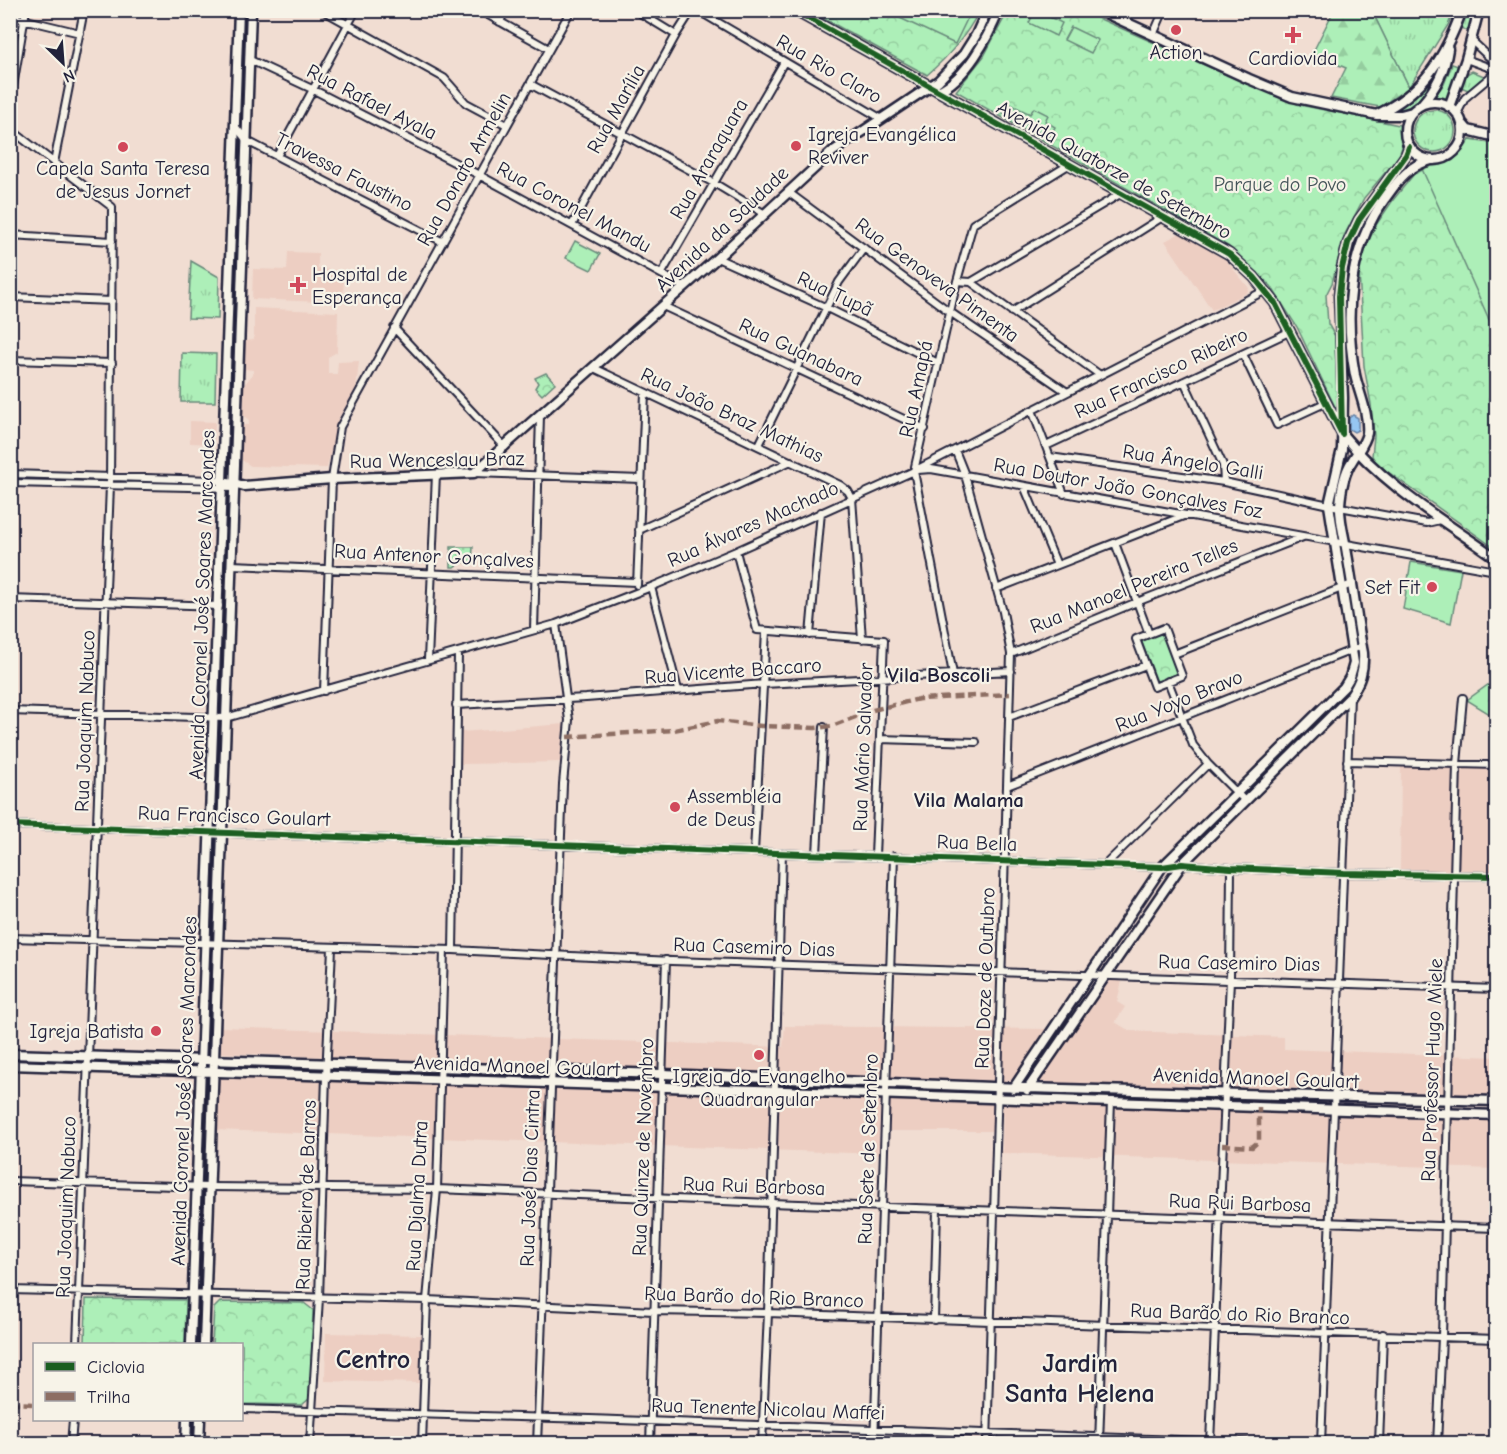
<svg xmlns="http://www.w3.org/2000/svg" width="1507" height="1454" viewBox="0 0 1507 1454" font-family="'Comic Neue',sans-serif">
  <defs>
    <pattern id="grass-tufts" width="24" height="20" patternUnits="userSpaceOnUse" patternTransform="scale(1.5)"><rect width="24" height="20" fill="#adefb8"/><path d="M3 7l-1-3M5 7V3M7 7l1-3M15 17l-1-3M17 17v-4M19 17l1-3" fill="none" stroke="#95cd9f"/></pattern>
    <pattern id="forest-firs" width="22" height="20" patternUnits="userSpaceOnUse" patternTransform="scale(1.5)"><rect width="22" height="20" fill="#adefb8"/><path d="M5 1l3.5 6h-7zM16 11l3.5 6h-7z" fill="#95cd9f"/></pattern>
    <pattern id="park-crowns" width="20" height="18" patternUnits="userSpaceOnUse" patternTransform="scale(1.5)"><rect width="20" height="18" fill="#adefb8"/><path d="M2 6a3 3 0 1 1 6 0M12 15a3 3 0 1 1 6 0" fill="none" stroke="#95cd9f"/></pattern>
    <pattern id="garden-dots" width="8" height="8" patternUnits="userSpaceOnUse" patternTransform="scale(1.5)"><rect width="8" height="8" fill="#adefb8"/><path d="M2 2h.1M6 6h.1" fill="none" stroke="#95cd9f" stroke-width="1.8" stroke-linecap="round"/></pattern>
  </defs>
  <rect width="100%" height="100%" fill="#f1ddd2"/>
  <filter id="ink" filterUnits="userSpaceOnUse"><feTurbulence type="fractalNoise" baseFrequency=".0167" numOctaves="2"/><feDisplacementMap in="SourceGraphic" scale="12" xChannelSelector="R" yChannelSelector="G"/><feConvolveMatrix kernelMatrix="1 2 1 2 8 2 1 2 1" color-interpolation-filters="sRGB"/></filter>
  <g filter="url(#ink)">
    <path fill="#edcec2" d="M1180,233L1225,259L1249,288L1247,293L1212,310L1165,241Z
      M288,252L318,253V269L344,271L343,303L252,299L253,269L287,270Z
      M254,308L338,312L337,352L328,357V374H337L338,362L359,361L356,390L339,417L327,468L251,466L240,459L242,425H249V420L243,415L244,385L253,374V370L245,369V341L254,340Z
      M190,421L215,422L214,444L190,443Z
      M565,724L562,762L461,764V732Z
      M1401,763L1496,766V875L1400,872Z
      M1106,979L1122,981L1117,1002L1125,1007L1115,1022L1130,1031L1284,1037V1049L1496,1057V1096L1035,1083Z
      M785,1026L1046,1029L1010,1082L220,1053L221,1027L783,1047Z
      M218,1077L996,1102L994,1131H879V1154L216,1130Z
      M1003,1103L1496,1120V1169L1002,1153Z
      M326,1333L423,1335L422,1383L325,1381Z"/>
    <path fill="url(#grass-tufts)" stroke="#68887a" stroke-width="1.5" d="M1372,11H1454L1448,25L1409,87Z
      M1467,11H1474L1468,31L1461,28Z
      M1442,61C1434,84 1417,110 1391,112Z
      M1452,64L1458,66L1447,99L1433,98L1444,84Z
      M1472,71L1486,77L1468,90L1461,87L1465,75Z
      M1413 131a21 21 0 1 1 42 0a21 21 0 1 1-42 0Z
      M191,261L219,277L218,319L188,318Z
      M182,353L216,354L215,402H181Z"/>
    <path fill="url(#forest-firs)" stroke="#68887a" stroke-width="1.5" d="M1334,10L1372,11L1409,87L1380,107L1331,98L1346,68L1312,54Z
      M1496,679V718L1467,700Z"/>
    <path fill="url(#park-crowns)" stroke="#68887a" stroke-width="1.5" d="M810,11H979C966,37 949,56 927,75Z
      M1008,11H1082L1243,82L1300,105L1399,125L1402,147L1399,156L1364,198L1345,234L1332,283L1326,295L1328,324L1335,336L1337,411L1297,327L1271,286L1228,246L956,91L984,56Z
      M1470,140L1496,144V549L1377,464L1372,456L1374,436L1371,404L1364,366L1359,271L1366,247L1376,225L1393,200L1414,174L1431,166L1447,163L1459,155Z
      M546,373L555,383L542,395L535,388L538,383L535,378Z
      M1162,632L1178,673L1157,682L1141,640Z
      M86,1299L186,1300L185,1344H85Z
      M220,1302L304,1303L313,1310L310,1398L302,1405L242,1404V1344H212L214,1308Z"/>
    <path fill="url(#garden-dots)" stroke="#68887a" stroke-width="1.5" d="M451,547H473L472,563L461,562L454,567H451Z"/>
    <path fill="#adefb8" stroke="#68887a" stroke-width="1.5" d="M885,11H971L955,44Z
      M1037,11L1062,23L1056,36L1029,23L1035,11Z
      M1071,27L1098,40L1091,53L1064,40Z
      M1008,103L1030,114L1034,108L1048,115L1045,121L1055,127L1050,137L1003,113Z
      M1470,140L1496,144V335L1422,169C1450,159 1451,167 1470,140Z
      M575,241L600,254L591,270L566,258Z
      M1411,562L1461,570L1451,623L1403,609Z"/>
    <path fill="#96c6f2" stroke="#6884a9" stroke-width="1.5" d="M1353,415L1358,418V430L1354,432L1349,429V418Z"/>
    <g fill="none" stroke-linecap="round" stroke-linejoin="round">
      <g stroke="#22223b" stroke-width="10">
        <path id="street" d="M322,10L444,78L466,103L507,125
          M479,10L549,49
          M635,10L676,35
          M697,10L882,119
          M10,16L80,33
          M500,22L505,10
          M1153,35L1164,10
          M1471,40L1488,56L1496,61
          M1466,59L1496,70
          M250,60L312,89L479,175L685,287
          M530,84L714,183L765,214
          M10,104L26,10
          M1457,114L1465,98L1496,72
          M236,127L247,141L443,242
          M10,129L112,207L110,485L77,1344
          M277,156L356,10
          M54,163L84,10
          M788,192L950,312L1067,392
          M572,225L676,35L692,10
          M10,235L112,241
          M717,258L827,308L938,363
          M662,273L784,62
          M957,281L971,282L1100,375
          M971,282L1122,193
          M10,297L112,301
          M663,306L925,429
          M1012,312L1164,216
          M394,328L505,447
          M1243,354L1277,425L1325,403
          M10,360L112,363
          M594,368L840,485L848,491L852,498L862,639
          M1184,381L1223,465L1224,482
          M1032,410L1064,494
          M759,445L839,282L864,248
          M1046,446L1291,331
          M955,450L965,475L1003,612L1011,654L987,1444
          M1050,457L1224,482L1329,505L1427,523L1440,520
          M918,470L931,469L965,475L1496,571
          M474,473L641,479
          M10,474L214,480L234,483
          M10,483L234,488
          M1024,486L1057,565
          M639,530L791,461
          M1115,543L1149,634
          M736,551L757,630L884,640L875,856
          M231,565L636,582
          M637,585L645,393
          M651,587L678,690
          M996,589L1186,515
          M10,599L219,606
          M1164,628L1182,676L1154,687L1136,639Z
          M534,630L540,415
          M810,635L821,512
          M1011,654L1137,602L1303,537
          M1174,654L1352,584
          M428,660L436,474
          M953,674L914,471L957,281L973,224L1070,164
          M1168,681L1193,745L1208,764L1245,801
          M324,691L332,479L340,427L571,10
          M456,705L586,698L764,684L1011,671
          M10,711L226,718L556,624L651,587L736,551L914,471L1266,290
          M1009,717L1146,665
          M880,739L976,742
          M1347,761L1496,765
          M1007,786L1362,646
          M10,825L1162,867L1182,864L1231,868L1344,873L1496,876
          M754,852L766,631
          M817,854L824,727
          M1105,865L1208,764
          M10,938L453,950L672,961L1496,989
          M453,950L458,653
          M10,1181L209,1187L437,1189L770,1203L1496,1228
          M10,1290L427,1300L654,1311L768,1313L1496,1339
          M934,1320L937,1209
          M242,1409L590,1419L1292,1444
          M1210,1443L1230,979L1231,868
          M71,1444L73,1420
          M310,1444L319,1298L326,1076L332,948
          M422,1444L427,1300L437,1189L444,950
          M537,1444L563,784L569,720L556,624
          M650,1444L666,960
          M762,1444L768,1313L782,853
          M874,1444L894,856
          M1099,1444L1111,1101
          M1321,1444L1350,697
          M1379,1444L1383,1334
          M1437,1444L1442,1337L1457,764L1463,698"/>
      </g>
      <g stroke="#22223b" stroke-width="13">
        <path id="secondary" d="M794,10L1229,254L1254,277L1275,303L1342,434C1387,488 1440,518 1496,558
          M1099,10L1249,79L1292,97L1377,115H1401L1412,112
          M938,91C966,79 988,38 999,10
          M1405 131a29 29 0 1 1 58 0a29 29 0 1 1-58 0Z
          M1422,104C1436,88 1445,70 1448,49
          M1449,107L1466,59L1479,10
          M1378,114C1424,92 1445,57 1462,10
          M1462,123L1468,130L1496,137
          M234,483L244,486L332,479L474,473L717,258L832,152L938,81L964,54L976,35L987,10
          M10,1054L662,1074L992,1087L1496,1101
          M10,1065L1496,1115
          M1013,1089L1162,867L1344,687L1350,677L1354,663L1329,505L1342,449L1343,398L1339,296L1342,268L1348,243L1359,220L1406,155L1409,147
          M1027,1090L1182,864L1350,697C1360,682 1364,671 1363,653C1357,620 1353,587 1347,554C1345,539 1339,520 1340,505C1341,491 1344,473 1352,461C1357,452 1365,444 1367,433C1369,414 1359,393 1355,375C1344,315 1348,250 1384,200C1398,181 1407,166 1431,160
          M191,1344L239,10
          M204,1344L251,10
          M186,1444L187,1420
          M199,1444L200,1420"/>
      </g>
      <use href="#street" stroke="#f7f3e8" stroke-width="6"/>
      <use href="#secondary" stroke="#f7f3e8" stroke-width="8"/>
      <path stroke="#8d6e63" stroke-width="4.5" stroke-dasharray="9 4.5" stroke-linecap="butt" d="M567,737L674,730L718,721L761,726L815,728L832,726L873,710L919,699L1010,694
        M1222,1145L1252,1147L1259,1141V1107
        M10,1403L34,1404"/>
      <g stroke="#f7f3e8" stroke-width="10">
        <path id="cycleway" d="M794,10L1229,254L1254,277L1275,303L1342,434
          M1342,434L1339,296L1342,268L1348,243L1359,220L1406,155L1409,147
          M10,825L1162,867L1182,864L1231,868L1344,873L1496,876"/>
      </g>
      <use href="#cycleway" stroke="#1b5e20" stroke-width="6"/>
    </g>
  </g>
  <g fill="#d1495b" stroke="#f7f3e8" stroke-width="2">
    <circle cx="1176" cy="30" r="6"/>
    <path d="M1290 26h6v6h6v6h-6v6h-6v-6h-6v-6h6z"/>
    <circle cx="796" cy="146" r="6"/>
    <circle cx="123" cy="147" r="6"/>
    <path d="M295 276h6v6h6v6h-6v6h-6v-6h-6v-6h6z"/>
    <circle cx="1432" cy="587" r="6"/>
    <circle cx="675" cy="807" r="6"/>
    <circle cx="156" cy="1031" r="6"/>
    <circle cx="759" cy="1055" r="6"/>
  </g>
  <g text-anchor="middle" dominant-baseline="central" stroke-width="4.5" stroke-linejoin="round" paint-order="stroke">
    <g font-size="20" fill="#22223b" stroke="#f7f3e8">
      <text x="1176" y="52">Action</text>
      <text x="1293" y="58">Cardiovida</text>
      <text x="808" y="134" text-anchor="start">Igreja Evangélica<tspan x="808" dy="23">Reviver</tspan></text>
      <text x="123" y="168">Capela Santa Teresa<tspan x="123" dy="23">de Jesus Jornet</tspan></text>
      <text x="312" y="274" text-anchor="start">Hospital de<tspan x="312" dy="23">Esperança</tspan></text>
      <text x="1420" y="587" text-anchor="end">Set Fit</text>
      <text x="687" y="796" text-anchor="start">Assembléia<tspan x="687" dy="23">de Deus</tspan></text>
      <text x="144" y="1031" text-anchor="end">Igreja Batista</text>
      <text x="759" y="1076">Igreja do Evangelho<tspan x="759" dy="23">Quadrangular</tspan></text>
    </g>
    <g font-size="20" fill="#22223b" stroke="#f7f3e8">
      <text transform="translate(829 69) rotate(30)">Rua Rio Claro</text>
      <text transform="translate(372 102) rotate(27)">Rua Rafael Ayala</text>
      <text transform="translate(616 109) rotate(-61)">Rua Marília</text>
      <text transform="translate(709 159) rotate(-60)">Rua Araraquara</text>
      <text transform="translate(464 169) rotate(-61)">Rua Donato Armelin</text>
      <text transform="translate(1114 170) rotate(29)">Avenida Quatorze de Setembro</text>
      <text transform="translate(344 172) rotate(27)">Travessa Faustino</text>
      <text transform="translate(574 207) rotate(28)">Rua Coronel Mandu</text>
      <text transform="translate(722 229) rotate(-43)">Avenida da Saudade</text>
      <text transform="translate(937 280) rotate(36)">Rua Genoveva Pimenta</text>
      <text transform="translate(835 294) rotate(25)">Rua Tupã</text>
      <text transform="translate(801 352) rotate(25)">Rua Guanabara</text>
      <text transform="translate(1161 373) rotate(-25)">Rua Francisco Ribeiro</text>
      <text transform="translate(916 389) rotate(-78)">Rua Amapá</text>
      <text transform="translate(732 415) rotate(25)">Rua João Braz Mathias</text>
      <text transform="translate(437 460) rotate(-1)">Rua Wenceslau Braz</text>
      <text transform="translate(1193 462) rotate(9)">Rua Ângelo Galli</text>
      <text transform="translate(1128 488) rotate(10)">Rua Doutor João Gonçalves Foz</text>
      <text transform="translate(753 524) rotate(-24)">Rua Álvares Machado</text>
      <text transform="translate(434 556) rotate(3)">Rua Antenor Gonçalves</text>
      <text transform="translate(1134 586) rotate(-22)">Rua Manoel Pereira Telles</text>
      <text transform="translate(202 605) rotate(-88)">Avenida Coronel José Soares Marcondes</text>
      <text transform="translate(733 671) rotate(-4)">Rua Vicente Baccaro</text>
      <text transform="translate(1179 701) rotate(-22)">Rua Yoyo Bravo</text>
      <text transform="translate(85 721) rotate(-88)">Rua Joaquim Nabuco</text>
      <text transform="translate(863 747) rotate(-88)">Rua Mário Salvador</text>
      <text transform="translate(234 816) rotate(2)">Rua Francisco Goulart</text>
      <text transform="translate(977 843) rotate(2)">Rua Bella</text>
      <text transform="translate(754 947) rotate(2)">Rua Casemiro Dias</text>
      <text transform="translate(1239 963) rotate(1)">Rua Casemiro Dias</text>
      <text transform="translate(985 978) rotate(-88)">Rua Doze de Outubro</text>
      <text transform="translate(517 1066) rotate(2)">Avenida Manoel Goulart</text>
      <text transform="translate(1432 1070) rotate(-88)">Rua Professor Hugo Miele</text>
      <text transform="translate(1256 1078) rotate(2)">Avenida Manoel Goulart</text>
      <text transform="translate(184 1091) rotate(-88)">Avenida Coronel José Soares Marcondes</text>
      <text transform="translate(643 1147) rotate(-88)">Rua Quinze de Novembro</text>
      <text transform="translate(868 1149) rotate(-88)">Rua Sete de Setembro</text>
      <text transform="translate(530 1178) rotate(-88)">Rua José Dias Cintra</text>
      <text transform="translate(754 1186) rotate(2)">Rua Rui Barbosa</text>
      <text transform="translate(306 1195) rotate(-88)">Rua Ribeiro de Barros</text>
      <text transform="translate(417 1196) rotate(-87)">Rua Djalma Dutra</text>
      <text transform="translate(1240 1203) rotate(2)">Rua Rui Barbosa</text>
      <text transform="translate(66 1207) rotate(-88)">Rua Joaquim Nabuco</text>
      <text transform="translate(754 1297) rotate(2)">Rua Barão do Rio Branco</text>
      <text transform="translate(1240 1314) rotate(2)">Rua Barão do Rio Branco</text>
      <text transform="translate(768 1409) rotate(2)">Rua Tenente Nicolau Maffei</text>
    </g>
    <g font-size="20" fill="#45555a" stroke="#f7f3e8">
      <text x="1280" y="184">Parque do Povo</text>
    </g>
    <g font-size="21" font-weight="bold" fill="#22223b" stroke="#f7f3e8">
      <text x="939" y="675">Vila Boscoli</text>
      <text x="969" y="800">Vila Malama</text>
    </g>
    <g font-size="26" font-weight="bold" fill="#22223b" stroke="#f7f3e8">
      <text x="373" y="1360">Centro</text>
      <text x="1080" y="1364">Jardim<tspan x="1080" dy="30">Santa Helena</tspan></text>
    </g>
  </g>
  <rect width="1507" height="1454" fill="none" stroke="#f7f3e8" stroke-width="36"/>
  <rect x="18" y="18" width="1471" height="1418" fill="none" stroke="#22223b" stroke-width="2" filter="url(#ink)"/>
  <rect x="33" y="1343" width="210" height="78" fill="#f7f3e8" stroke="#a29fa3" stroke-width="1.5"/>
  <rect x="45" y="1362" width="30" height="9" fill="#1b5e20" stroke="#a29fa3" stroke-width="1.5"/>
  <text x="87" y="1373" font-size="18" fill="#22223b">Ciclovia</text>
  <rect x="45" y="1392" width="30" height="9" fill="#8d6e63" stroke="#a29fa3" stroke-width="1.5"/>
  <text x="87" y="1403" font-size="18" fill="#22223b">Trilha</text>
  <g transform="translate(63 63) rotate(155)" stroke="#f7f3e8" stroke-width="4.5" paint-order="stroke">
  <path d="M0-4.5L10 22L0 15L-10 22Z" fill="#22223b"/>
  <text y="-9" font-size="16" font-weight="bold" text-anchor="middle" fill="#22223b">N</text>
  </g>
</svg>
